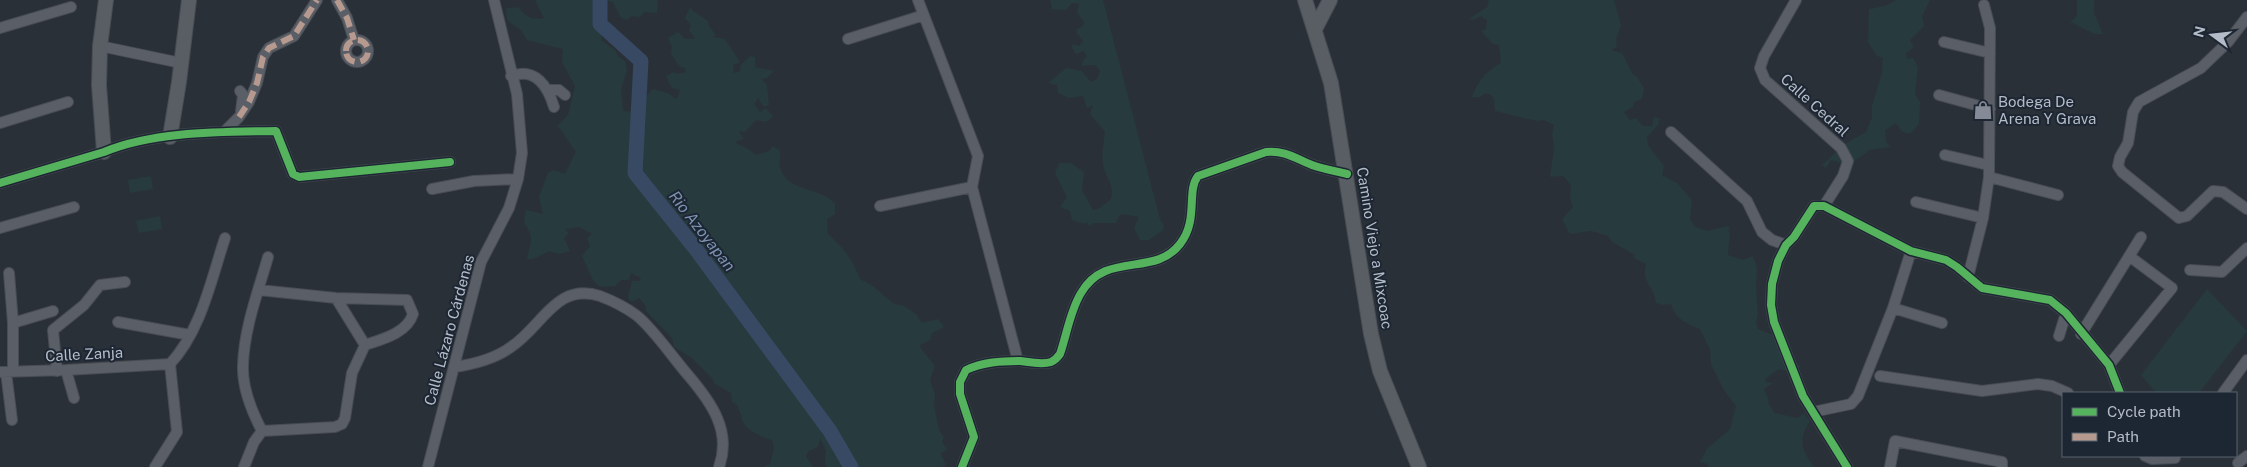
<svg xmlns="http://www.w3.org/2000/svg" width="2247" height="467" viewBox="0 0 2247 467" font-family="'Public Sans',sans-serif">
  <rect width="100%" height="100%" fill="#2a3038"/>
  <path fill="#273a3e" d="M535,0H596V5C606,16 603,26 601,40L615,50L618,56L625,61L627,70L621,90L623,111L635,112L643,94L647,95L653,89L670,94L675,99L678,97L680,90L672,88L666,76L673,72L678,74L686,72L685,68L680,67L671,54L672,47L668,38L678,32L685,39H695L689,30L691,25L685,18L690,7L692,10L708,21L709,26L716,35L713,37L725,39L740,62L733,65L734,73L740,71L741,65L750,56L755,57V67L774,71L767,78L761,79L767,85L769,105L764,107L758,98L754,104L760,112L765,108L773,116C768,123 764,122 756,120L746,131L739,132L744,139L737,141L736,143L750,150L756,155L769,151L773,146L780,151C781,157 778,164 781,170C788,191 818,187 835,203V214L827,219L828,234C843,247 853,260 860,279L873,286L894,304L904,306L916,314L922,323L938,319L944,327L932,333L930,340L919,346L935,366L930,380L935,395L934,406L939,430L944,437L942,442L947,449L941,454L946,465L943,467H827L825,464L826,450L820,439L818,447L809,451L806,456L813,467H764L770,464L774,448L772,440C764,438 750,432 744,424C740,419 743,414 738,409V406L732,402L731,393L715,384L711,377L692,358L674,347L672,338L646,311L645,305L639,298L632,302L628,298L632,281H639L641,278L631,273L629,280H621L615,286L600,287L593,280L582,256L590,246L587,238L592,234L579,227L565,229L569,233L564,238L570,251L559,254L549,251L533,259H527C528,253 531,245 531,238C530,226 521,227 526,210L543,214L539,197L548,173L553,170L565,174L576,151C568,144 566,133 557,126L568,115L575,86L562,62L563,49L527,40L521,30L507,20L506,8L518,7C526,17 531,20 544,18Z
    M605,0H656L658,1L657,13L644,12L640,17L631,16L628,20L621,18L613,2Z
    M1050,0H1103L1160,219L1164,226L1163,230L1149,240H1140L1134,228L1139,217L1122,214L1118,217L1116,223H1094L1089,226L1087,222L1084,224L1072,220L1070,211L1060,207L1067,197L1055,173L1059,163H1071L1084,172L1082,190L1093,210C1100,210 1101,206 1106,203C1121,194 1104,176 1103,164C1101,154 1104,142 1105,132L1090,114L1093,105L1087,108L1083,96L1069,98L1058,93L1057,85L1048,83L1066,68L1082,71L1091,82L1097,79L1100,71L1095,65L1081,66L1084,59L1087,57L1084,51L1076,54L1071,46L1074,44L1079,46L1083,41L1077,33V29L1082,27L1084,22L1077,12L1079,4L1072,3L1066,10L1052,9Z
    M1489,0H1614L1621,25L1616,39L1617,47L1611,50L1622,53L1632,73L1637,77L1644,88L1642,99L1634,102L1633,107L1624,112L1630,120L1636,118L1643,126H1652L1654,117L1660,118L1658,125L1647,137L1648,145L1664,166L1662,177L1664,176L1677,183L1692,200L1690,219L1695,227L1707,231L1728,226L1730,229L1728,230L1730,233L1728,255L1743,260L1753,256L1757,268L1756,287L1758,315L1756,323L1758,329L1773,335L1783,357L1801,366C1795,373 1788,372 1779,369L1765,379L1766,382L1773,383L1764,389L1769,400L1768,403L1775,413L1798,418L1804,413L1810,421C1798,440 1801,449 1814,467H1709L1707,464L1700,462L1707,449L1730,429L1736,406L1724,390L1711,364L1710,349L1700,329C1685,323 1676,319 1671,304L1663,305L1656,303C1655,286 1641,284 1646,264L1634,258L1635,255L1612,242L1608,236L1591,231L1570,234L1562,219L1573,207L1570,198L1571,185L1563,176L1550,177L1554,147L1552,134L1554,125L1544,120L1537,121L1495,111L1494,99L1491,95L1486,93L1480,97H1472C1478,81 1486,71 1501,63L1499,45L1493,44L1481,31L1486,29L1487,20L1481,16L1474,20L1469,19L1487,7Z
    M1896,0H1930L1922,16L1924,26L1910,40L1914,47L1906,53L1907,59L1913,58L1918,67L1915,94L1920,102L1919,124L1910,134L1901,131L1896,123L1885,131L1886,141L1890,147L1870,150L1849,165L1831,160L1826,168L1822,165L1835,153L1836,149L1866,132L1872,117V106L1882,73L1883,58L1877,56L1868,42L1869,9L1885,6Z
    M2077,0H2094V13L2103,34C2092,36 2081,26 2070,22L2077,16Z
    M151,176L153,189L130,193L128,180Z
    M160,216L162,229L139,233L136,221Z
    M2207,289L2247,331L2199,393H2156L2141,375Z"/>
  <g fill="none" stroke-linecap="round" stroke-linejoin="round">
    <path stroke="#384963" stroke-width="15" d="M600,0V24L641,61L635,173L695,248L830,431L851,467"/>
    <g stroke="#484c53" stroke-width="12">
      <path id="street" d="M337,0L347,18L354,40
        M918,0L978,156L972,187L1018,361
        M1796,0L1764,56L1760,68L1765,80L1841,148L1848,161L1843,176L1824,206
        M2247,17L2228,42L2201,68L2139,102L2133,112L2128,143L2120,157L2118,166L2122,172L2179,218L2187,216L2213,191L2223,192L2247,209
        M0,28L71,7
        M848,39L924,15
        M346 51a11 11 0 1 1 22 0a11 11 0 1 1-22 0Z
        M1944,42L1990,53
        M100,46L181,63
        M511,76C536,67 548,87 554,107
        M549,90H559L565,95
        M240,91L243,95L241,111
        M1939,95L1990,109
        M0,123L68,102
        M225,131L239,117L249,102L257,83L263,57L269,48L294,36L317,0
        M1671,132L1747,201L1762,232L1772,240L1786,245
        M1945,155L1988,165
        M1989,177L2058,195
        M0,183L104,152C154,131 222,132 276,131L293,174L299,177L450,162
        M432,189L474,181L518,179
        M1916,202L1983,218
        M880,206L972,187
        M0,228L74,207
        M2190,270L2222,272L2247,248
        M9,273L13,323V371
        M1968,277L1983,218L1989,177L1990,28L1984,5
        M259,290L336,298L407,300L413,314C407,333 383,339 365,345
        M1893,308L1942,323
        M118,322L190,335
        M13,323L53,311
        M2081,334L2141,237
        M2059,336L2066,313
        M2109,365L2172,288L2129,256
        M455,367C474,364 495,359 511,347C543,326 556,282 600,296C613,301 625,307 636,315C652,327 674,359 688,375C711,402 732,431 719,467
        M66,370L74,398
        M57,371L53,330L84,305L100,285L125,282
        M0,372L66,370L170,364
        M6,372L12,420
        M1880,376L1982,391L2038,384L2052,386L2068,393
        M2223,393L2247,360
        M1813,412L1851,404L1858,396L1893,308L1911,251
        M262,431L335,427L342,424L345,418L352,373L365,345L336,298
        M2145,456L2152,459L2175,458
        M2238,463L2247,456
        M155,467L177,432L170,364C201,331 211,280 225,238
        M244,467L254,442L262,431C252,412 242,388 243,365C244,329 258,292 268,257
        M428,467L481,262L509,208L518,179L522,153L517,94L494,0
        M962,467L974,437L960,394V382L966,370C983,362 1001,361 1020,361C1029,362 1042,365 1051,362C1055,360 1058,357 1060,354C1067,334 1070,311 1081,293C1106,250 1154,278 1180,244C1199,220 1186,191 1198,176L1266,152C1284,150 1295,158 1312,165C1323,169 1335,171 1347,174
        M1847,467L1803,396L1774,322L1771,305L1772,284L1778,261L1786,245L1794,237L1814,206H1824L1911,251L1946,260L1957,267L1982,288L2050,300L2066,313L2109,365L2120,393
        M1890,467L1895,441L2002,462V467"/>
    </g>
    <g stroke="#484c53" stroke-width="16">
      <path id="secondary" d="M1305,0L1331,83L1371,334L1380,371L1419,467
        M1315,29L1330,0
        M170,137L179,82L189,0
        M104,152L99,85L100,46L106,0"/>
    </g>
    <use href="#street" stroke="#5a5e66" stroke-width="10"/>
    <use href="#secondary" stroke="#595d64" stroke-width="14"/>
    <path stroke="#b69a8f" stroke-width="6" stroke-dasharray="12 6" stroke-linecap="butt" d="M337,0L347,18L354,40
      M346 51a11 11 0 1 1 22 0a11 11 0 1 1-22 0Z
      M239,117L249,102L257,83L263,57L269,48L294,36L317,0"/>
    <g stroke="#1d2633" stroke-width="11">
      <path id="cycleway" d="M0,183L104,152C154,131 222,132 276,131L293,174L299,177L450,162
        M962,467L974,437L960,394V382L966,370C983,362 1001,361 1020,361C1029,362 1042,365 1051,362C1055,360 1058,357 1060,354C1067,334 1070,311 1081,293C1106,250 1154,278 1180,244C1199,220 1186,191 1198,176L1266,152C1284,150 1295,158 1312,165C1323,169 1335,171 1347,174
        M1847,467L1803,396L1774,322L1771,305L1772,284L1778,261L1786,245L1794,237L1814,206H1824L1911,251L1946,260L1957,267L1982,288L2050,300L2066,313L2109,365L2120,393"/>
    </g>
    <use href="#cycleway" stroke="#56b35d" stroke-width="8"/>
  </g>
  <defs>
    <g id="shop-bare" transform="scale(1.5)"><path d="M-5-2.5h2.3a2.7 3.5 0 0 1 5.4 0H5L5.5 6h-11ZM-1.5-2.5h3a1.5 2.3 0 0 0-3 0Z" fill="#848b96" stroke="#1d2633" stroke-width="2.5" paint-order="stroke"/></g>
  </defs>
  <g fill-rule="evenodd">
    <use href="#shop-bare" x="1983" y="110"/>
  </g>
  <g text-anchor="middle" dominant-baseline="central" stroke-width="4" stroke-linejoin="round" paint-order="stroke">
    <g font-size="15" fill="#b4bcc9" stroke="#1d2633" text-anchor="start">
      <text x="1998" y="101">Bodega De<tspan x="1998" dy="17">Arena Y Grava</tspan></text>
    </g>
    <g font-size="15" fill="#b4bcc9" stroke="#1d2633">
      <text transform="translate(1815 105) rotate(42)">Calle Cedral</text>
      <text transform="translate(1375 248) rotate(81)">Camino Viejo a Mixcoac</text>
      <text transform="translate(449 330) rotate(-75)">Calle Lázaro Cárdenas</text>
      <text transform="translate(84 354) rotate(-3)">Calle Zanja</text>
    </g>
    <g font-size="16" font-style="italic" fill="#7c92b1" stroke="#1d2633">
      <text transform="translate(702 231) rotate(52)">Rio Azoyapan</text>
    </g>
  </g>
  <rect x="2062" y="392" width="175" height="65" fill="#1d2633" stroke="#59626f"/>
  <rect x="2072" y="408" width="25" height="8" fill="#56b35d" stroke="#59626f"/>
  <text x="2107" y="417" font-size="15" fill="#b4bcc9">Cycle path</text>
  <rect x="2072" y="433" width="25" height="8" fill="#b69a8f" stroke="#59626f"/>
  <text x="2107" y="442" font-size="15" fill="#b4bcc9">Path</text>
  <g transform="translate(2212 35) rotate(285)" stroke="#1d2633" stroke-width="4" paint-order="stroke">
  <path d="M0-4L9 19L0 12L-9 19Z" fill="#b4bcc9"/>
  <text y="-8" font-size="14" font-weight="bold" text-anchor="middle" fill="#b4bcc9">N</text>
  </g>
</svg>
